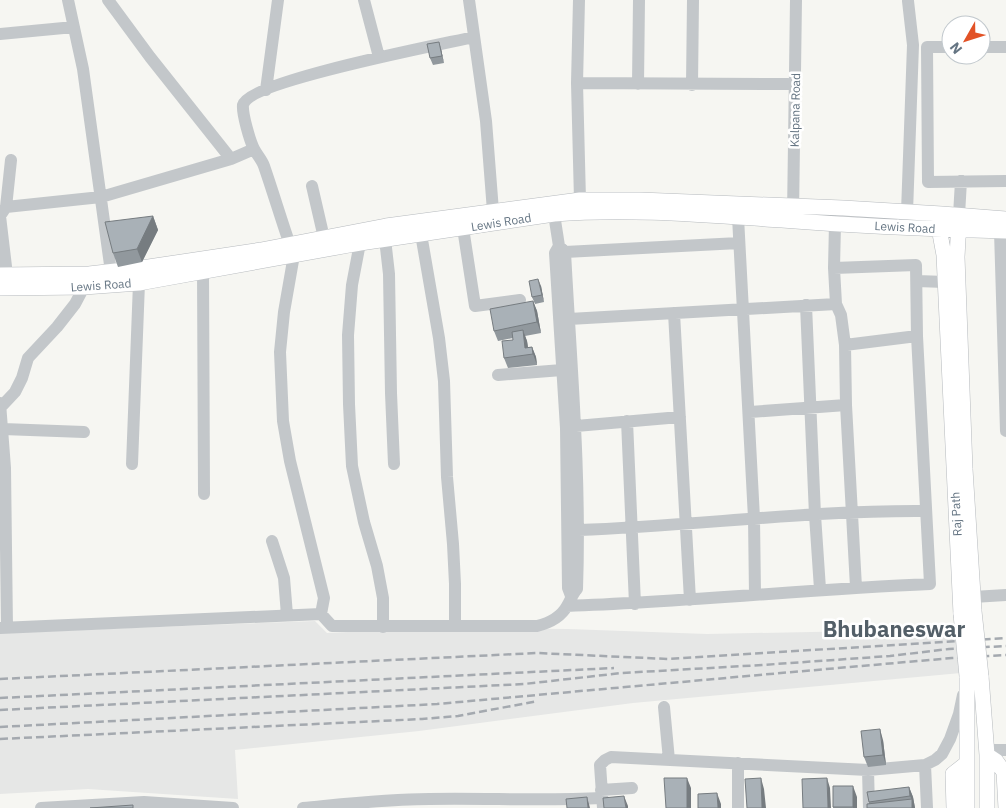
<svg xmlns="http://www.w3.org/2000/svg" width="1006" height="808" viewBox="0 0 1006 808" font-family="'IBM Plex Sans',sans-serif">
  <rect width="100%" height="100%" fill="#f6f6f2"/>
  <path fill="#e6e7e6" d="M315,621L327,633L431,628L568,629L707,634L959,629L961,673L633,703L419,731L235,750L238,799L88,789L0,794V633Z"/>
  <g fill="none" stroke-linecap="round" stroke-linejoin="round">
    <g stroke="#b6babe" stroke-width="16">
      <path id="major" d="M941,219L939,228L944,255L961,614
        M959,221L957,257L965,469L974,611
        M0,275L89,274L142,268L261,250L386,226L580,200H640L843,208L942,214L1006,219
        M0,288L84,287L139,283L360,243L554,214C631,208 706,215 782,220C856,226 931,229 1006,231
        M967,676V808
        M981,676L987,755V808
        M987,755L996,761L1004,772L1006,808
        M954,808L953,774L967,763"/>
    </g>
    <path stroke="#c3c7ca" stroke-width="12" d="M68,0L83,69L111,272
      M108,0L150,57L231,159
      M364,0L379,57
      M469,0L486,121L493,211
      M579,0L577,83L580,200
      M0,34L74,27
      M951,47H927L928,182L1006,181
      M981,47H1006
      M577,83L788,84
      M638,84L639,0
      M692,85L693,0
      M266,90L278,0
      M312,186L324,238
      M6,207L101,197L231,159L254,149
      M907,212L913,45L908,1
      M793,215L796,0
      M959,215L961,181
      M738,217L754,518L755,595
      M463,228L475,306L520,300
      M1000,231L1006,431
      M421,234L439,338L444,381L447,477L453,544L455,584V626
      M385,239L389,274L391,393L394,464
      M360,243L352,285L348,335L349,404L352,466L364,522L377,566L383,598V627
      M290,245C281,219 273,192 264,166C262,160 257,155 254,149C250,141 242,114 243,105C249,81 444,44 474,37
      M559,246L555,253L566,428L568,588L571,596
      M565,252L739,243
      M294,255L284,312L280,352L283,421L290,461L324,598L321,614
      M834,268L836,304L841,315L845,345L917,336
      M203,270L204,494
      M7,275L0,216L6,207L11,160
      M917,281L945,282
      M806,305L815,515L820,589
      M674,313L690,600
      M569,319L836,304
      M498,375L562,370
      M0,403L5,468L7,628
      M846,405L856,587
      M0,408L15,392L22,378L28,358L57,327L75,304L84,287
      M750,412L846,405L845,345
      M627,421L635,604
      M576,426L680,417
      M3,429L84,432
      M132,464L139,283
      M579,530C695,526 810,510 925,511
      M272,541L284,578L287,615
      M973,597L1006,595
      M567,606C688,602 809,589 930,584L917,336L916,265L834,268L835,224
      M0,628L321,614L332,626H537C549,623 561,617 567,606C571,600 572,594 577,589C581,476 571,365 565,252L559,246L554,214
      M664,707L669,760
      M987,750H1006
      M925,765L927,808
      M868,770L869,808
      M601,790L632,788
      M41,808L144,802L233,808
      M303,808C345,804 387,799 429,799C487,798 545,801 602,798
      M603,808L600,765L605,760L611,757L868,770L925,765L935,760L942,754L950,739L959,714L963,695
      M738,808V763"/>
    <use href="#major" stroke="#fff" stroke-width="15"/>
    <path stroke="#a4a9af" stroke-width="2.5" stroke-dasharray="8 4" stroke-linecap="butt" d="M0,679L537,653L668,659L1006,638
      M0,698L614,668
      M0,710L524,684L622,673L762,665L890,656L949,649L1006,646
      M0,727L437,704L770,674L952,658L1006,655
      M0,739L422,719L458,716L538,701"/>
    <g stroke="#b6babe" stroke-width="16" stroke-linecap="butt">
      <path id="major-bridge" d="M974,611L981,676
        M961,614L967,676"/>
    </g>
    <use href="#major-bridge" stroke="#fff" stroke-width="15"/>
  </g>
  <path fill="#91989d" d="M441,49L444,63L433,65L430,58Z
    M153,216L158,230L142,262L118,267L113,253Z
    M541,286L544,302L535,304L532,297Z
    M533,301L537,311L541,333L525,336L527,341L528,347H532L536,357L537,365L508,368L504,358L513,340V338L498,341L494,331Z
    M883,740L886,765L868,767L864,757Z
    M909,787L913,797L915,808H867L869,804V802Z
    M857,797V808H833V807Z"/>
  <path fill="#767c80" d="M439,42L441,49L444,63L442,56Z
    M153,216L158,230L142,262L137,249Z
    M538,279L541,286L544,302L542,295Z
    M533,301L537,311L541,333L537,322Z
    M523,330L527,341L529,355L525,348Z
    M532,347L536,357L537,365L533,354Z
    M880,729L883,740L886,765L883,755Z
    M687,778L691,788V808H687Z
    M761,778L764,789L766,808H762Z
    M827,778L830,788L831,808H828Z
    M853,786L857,797V808H853Z
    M909,787L913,797L915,808H912V800L910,796Z
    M717,793L721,804V808H718Z
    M624,796L628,806V808H626Z
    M587,797L589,804L590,808H588Z"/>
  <path fill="#a9b1b7" stroke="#767c80" d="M439,42L442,56L430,58L427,44Z
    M153,216L137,249L113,253L105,222Z
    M538,279L542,295L532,297L529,281Z
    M533,301L537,322L494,331L490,309Z
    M523,330L525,348L532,347L533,354L504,358L502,341L513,340L512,332Z
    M880,729L883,755L864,757L861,731Z
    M664,778H687V808H666Z
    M761,778L762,808H747L745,779Z
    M827,778L828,808H803L802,779Z
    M833,786H853V807H833Z
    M909,787L910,796L869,802L867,792Z
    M717,793L718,808H698V794Z
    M624,796L626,808H604L603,798Z
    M587,797L588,808H567L566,799Z
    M912,799V808H867V804Z
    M133,805V808H90Z"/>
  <g text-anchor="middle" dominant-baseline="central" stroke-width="5" stroke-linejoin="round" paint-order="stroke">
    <g font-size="12" fill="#657583" stroke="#fff">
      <text transform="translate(795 110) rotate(-89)">Kalpana Road</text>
      <text transform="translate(501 222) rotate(-9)">Lewis Road</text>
      <text transform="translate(905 227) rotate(3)">Lewis Road</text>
      <text transform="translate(101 285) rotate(-4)">Lewis Road</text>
      <text transform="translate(956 514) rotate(-93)">Raj Path</text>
    </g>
    <g font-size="22" font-weight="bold" fill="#535f68" stroke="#fff">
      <text x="894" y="628">Bhubaneswar</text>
    </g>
  </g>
  <g transform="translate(966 40) rotate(231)"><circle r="24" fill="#ffffff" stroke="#c1c8cd"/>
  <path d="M0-4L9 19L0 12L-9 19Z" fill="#e25226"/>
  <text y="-8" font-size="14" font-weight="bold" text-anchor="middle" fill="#657583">N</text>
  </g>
</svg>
